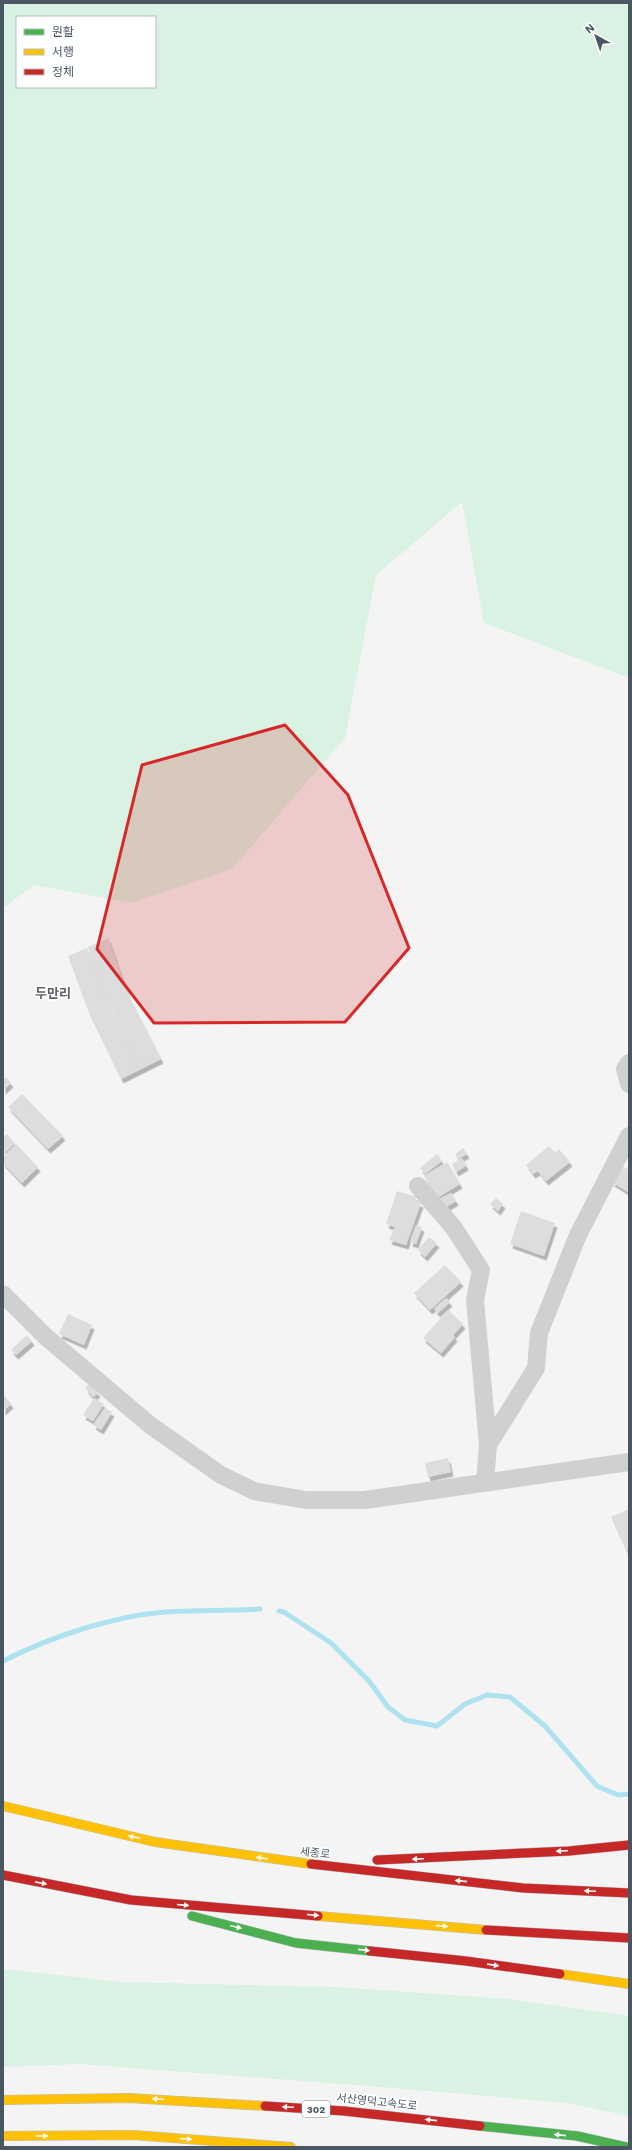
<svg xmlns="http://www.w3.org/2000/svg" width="632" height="2150" viewBox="0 0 632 2150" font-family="'Work Sans','Noto Sans KR',sans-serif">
  <defs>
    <filter id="shadow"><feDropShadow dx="2.5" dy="4.5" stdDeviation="0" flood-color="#0004"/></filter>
  </defs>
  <rect width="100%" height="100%" fill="#f4f4f4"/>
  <path fill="#d9f2e3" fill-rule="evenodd" d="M3,3H629V678L484,623L462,502L376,575L345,738L232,869L132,903L34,885L3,908ZM17,17H155V87H17Z
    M3,1969L119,1982L335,1987L508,1999L629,2016V2116L567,2103L382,2087L80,2064L3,2067Z"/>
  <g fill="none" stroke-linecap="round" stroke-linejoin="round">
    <path stroke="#aee2f0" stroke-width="5" d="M279,1611L284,1612L331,1643L369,1681L388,1707L405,1720L437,1726L465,1704L487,1695L510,1697L545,1726L597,1786L618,1795L629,1794
      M3,1661C50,1637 113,1616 165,1612C197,1610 228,1611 260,1609"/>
  </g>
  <path fill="#ddddde" filter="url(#shadow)" d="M108,938L128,995L161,1059L121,1079L89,1013L68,956L87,948L108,1004L137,1062L109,1003L88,947Z
    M6,1077L11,1083L3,1090V1081Z
    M22,1094L63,1136L48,1149L8,1107Z
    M7,1134L15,1143L3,1155V1138Z
    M16,1144L38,1167L22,1183L3,1163V1157Z
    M549,1146L555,1153L559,1149L570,1162L546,1181L538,1171L533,1174L526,1165Z
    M463,1148L467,1154L458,1159L455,1154Z
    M437,1154L442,1161L425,1174L420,1168Z
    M462,1158L466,1166L456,1172L452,1164Z
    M447,1162L460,1184L437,1198L424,1176Z
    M621,1166L627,1169L629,1167L628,1192L612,1182Z
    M397,1191L417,1197L415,1201L421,1203L406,1245L389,1240L395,1227L386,1224Z
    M451,1193L456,1201L443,1209L437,1200Z
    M496,1198L503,1204L498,1211L490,1204Z
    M521,1211L555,1223L544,1256L510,1244Z
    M416,1225L422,1227L416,1244L410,1242Z
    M429,1237L437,1243L425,1257L418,1250Z
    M445,1265L461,1282L430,1310L414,1293Z
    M446,1298L450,1302L438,1313L434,1309Z
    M448,1310L463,1324L453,1335L455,1337L441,1353L423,1338Z
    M68,1314L92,1325L84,1345L59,1334Z
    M27,1335L32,1341L16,1355L11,1350Z
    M90,1384L98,1393L93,1397L85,1388Z
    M3,1394L11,1404L3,1411Z
    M94,1398L104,1404L93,1421L83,1415Z
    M105,1408L112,1412L101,1430L93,1425Z
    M448,1458L451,1472L428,1477L425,1463Z
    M629,1509V1549L626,1550L611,1517Z"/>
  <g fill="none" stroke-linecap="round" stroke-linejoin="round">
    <g stroke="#b9bec3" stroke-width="10">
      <path id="fast" d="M192,1916L296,1943L370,1951
        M480,2126L577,2136L626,2147"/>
    </g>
    <g stroke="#b9bec3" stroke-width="10">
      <path id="slow" d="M3,1806L155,1842L311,1864
        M318,1916L486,1930
        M560,1974L629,1984
        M3,2100L128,2098L265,2106
        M3,2136L133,2135L291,2147"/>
    </g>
    <g stroke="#b9bec3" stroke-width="10">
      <path id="jam" d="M377,1860L569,1851L629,1845
        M311,1864L523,1888L629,1893
        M3,1875L131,1900L318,1916
        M486,1930L629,1938
        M370,1951L466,1961L560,1974
        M265,2106L344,2111L480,2126"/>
    </g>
    <path stroke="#ced0d2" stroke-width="18" d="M629,1063L625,1069L629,1084
      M418,1186L454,1228L481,1270L475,1300L488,1445L485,1483
      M3,1294L46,1337L150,1425L221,1475L254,1491L306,1500H365L629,1462
      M488,1445L536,1368L539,1333L578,1235L629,1136"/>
    <use href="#fast" stroke="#4caf50" stroke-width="9"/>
    <use href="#slow" stroke="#ffc107" stroke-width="9"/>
    <use href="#jam" stroke="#c62828" stroke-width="9"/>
  </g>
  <defs><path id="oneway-solid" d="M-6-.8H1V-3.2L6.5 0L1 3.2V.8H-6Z"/></defs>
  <g fill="#f6fbf6">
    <use href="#oneway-solid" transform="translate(134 1837) rotate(-167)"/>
    <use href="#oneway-solid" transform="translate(562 1851) rotate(177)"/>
    <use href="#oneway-solid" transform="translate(262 1858) rotate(-171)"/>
    <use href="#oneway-solid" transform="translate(418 1859) rotate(177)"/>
    <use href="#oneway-solid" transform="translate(461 1881) rotate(-174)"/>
    <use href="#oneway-solid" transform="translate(41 1883) rotate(11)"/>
    <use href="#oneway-solid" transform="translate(590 1891) rotate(-177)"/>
    <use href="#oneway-solid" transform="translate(183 1905) rotate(5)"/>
    <use href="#oneway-solid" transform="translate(313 1915) rotate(5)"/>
    <use href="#oneway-solid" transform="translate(442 1926) rotate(5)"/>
    <use href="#oneway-solid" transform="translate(236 1927) rotate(14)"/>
    <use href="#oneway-solid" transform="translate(364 1950) rotate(6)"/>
    <use href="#oneway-solid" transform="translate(493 1965) rotate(8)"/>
    <use href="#oneway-solid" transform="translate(158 2099) rotate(-177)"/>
    <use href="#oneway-solid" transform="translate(288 2107) rotate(-177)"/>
    <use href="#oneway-solid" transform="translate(431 2120) rotate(-174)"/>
    <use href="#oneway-solid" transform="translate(560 2135) rotate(-174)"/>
    <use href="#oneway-solid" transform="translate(42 2136)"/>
    <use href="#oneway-solid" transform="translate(186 2139) rotate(4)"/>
  </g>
  <path fill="#d62828" fill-opacity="0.2" stroke="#d62828" stroke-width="3" stroke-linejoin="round" d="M285,725L348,795L409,948L345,1022L154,1023L97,949L142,765Z"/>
  <g text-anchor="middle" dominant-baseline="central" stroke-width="3.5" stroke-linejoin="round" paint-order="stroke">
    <rect fill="#fff" stroke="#808990" stroke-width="1" x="302" y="2101" width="28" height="16" rx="3"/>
    <g font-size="10" font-weight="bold" fill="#4a5661">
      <text x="316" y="2109">302</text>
    </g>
    <g font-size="11" fill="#4a5661" stroke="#fff">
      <text transform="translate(315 1853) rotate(6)">세종로</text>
      <text transform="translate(377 2102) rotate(6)">서산영덕고속도로</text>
    </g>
    <g font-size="13" font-weight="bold" fill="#5f6368" stroke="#fff">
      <text x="53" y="993">두만리</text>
    </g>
  </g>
  <rect width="632" height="2150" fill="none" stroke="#4a5661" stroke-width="8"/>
  <rect x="16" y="16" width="140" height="72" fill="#ffffff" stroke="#b7bbc0"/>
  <rect x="24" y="29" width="20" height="6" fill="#4caf50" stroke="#b7bbc0"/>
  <text x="52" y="36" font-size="12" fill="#4a5661">원활</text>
  <rect x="24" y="49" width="20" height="6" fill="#ffc107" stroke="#b7bbc0"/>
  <text x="52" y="56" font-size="12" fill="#4a5661">서행</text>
  <rect x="24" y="69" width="20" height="6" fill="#c62828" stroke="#b7bbc0"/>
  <text x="52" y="76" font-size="12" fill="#4a5661">정체</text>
  <g transform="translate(596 36) rotate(320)" stroke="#ffffff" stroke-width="3" paint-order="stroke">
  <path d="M0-3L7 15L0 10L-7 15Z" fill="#4a5661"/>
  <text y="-6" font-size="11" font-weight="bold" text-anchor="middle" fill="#4a5661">N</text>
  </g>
</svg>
